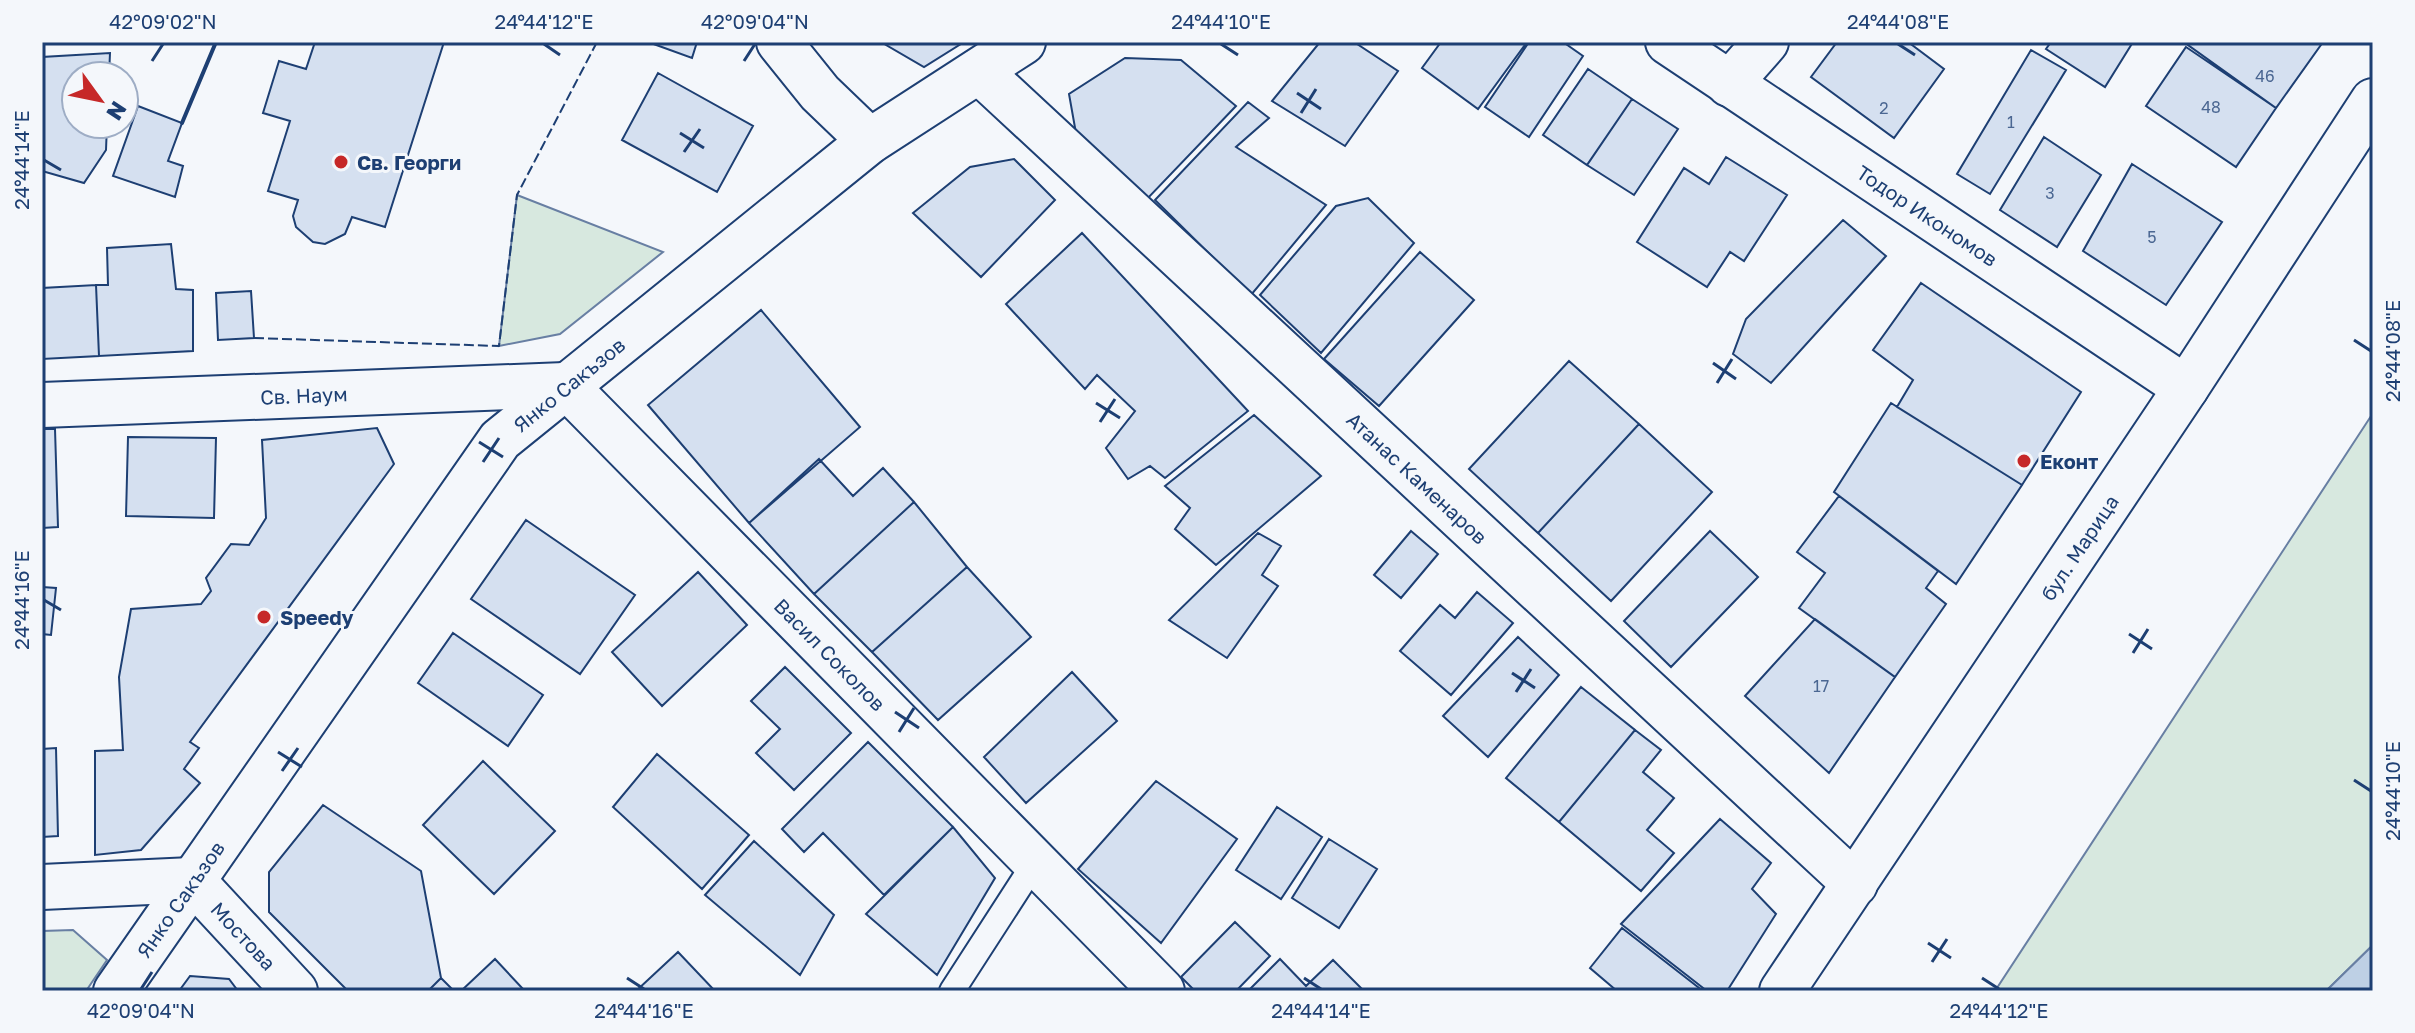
<svg xmlns="http://www.w3.org/2000/svg" width="2415" height="1033" viewBox="0 0 2415 1033" font-family="'Golos Text',sans-serif">
  <rect width="100%" height="100%" fill="#f4f7fb"/>
  <path fill="#d7e8df" stroke="#687fa3" stroke-width="2" d="M517,195L663,252L560,334L499,346Z
    M2373,413V945L2326,991H1995Z
    M73,930L107,960L86,991H42V931Z"/>
  <path fill="#bed0e5" stroke="#687fa3" stroke-width="2" d="M2373,945V991H2326Z"/>
  <path fill="#d5e0f0" stroke="#1d3f73" stroke-width="2" d="M315,42H444L385,227L352,217L345,234L325,244L313,242L296,227L293,216L298,200L268,191L290,121L263,113L279,61L306,69Z
    M648,42H697L692,58Z
    M881,42H964L924,67Z
    M1320,42H1354L1398,71L1345,146L1272,101Z
    M1441,42H1527L1478,109L1422,68Z
    M1529,42H1563L1583,56L1529,137L1485,107Z
    M1837,42H1908L1944,69L1894,138L1811,77Z
    M2051,42H2133L2105,87L2046,49Z
    M2191,42H2323L2276,108L2188,45Z
    M2186,47L2276,108L2236,167L2146,106Z
    M2031,50L2066,70L1990,194L1957,174Z
    M110,53L109,76H76V124H107L106,150L84,183L42,171V57Z
    M1125,58L1181,60L1236,106L1148,198L1077,139L1069,94Z
    M1588,69L1632,99L1587,165L1543,135Z
    M658,73L753,126L717,192L622,140Z
    M1632,99L1678,129L1634,195L1587,165Z
    M1248,102L1269,118L1236,147L1326,205L1251,295L1155,200Z
    M138,106L182,123L168,161L183,166L175,197L113,176Z
    M2044,137L2101,175L2057,247L2000,210Z
    M1726,157L1787,195L1744,261L1730,252L1707,287L1637,242L1684,168L1709,184Z
    M1014,159L1055,200L981,277L913,213L970,167Z
    M2132,164L2222,222L2166,305L2083,251Z
    M1368,198L1414,243L1321,353L1260,295L1336,206Z
    M1843,220L1886,256L1771,383L1733,354L1746,319Z
    M1082,233L1248,411L1165,478L1150,466L1128,479L1106,448L1135,411L1097,375L1085,389L1006,304Z
    M171,244L176,289L193,290V351L99,356L96,285H108L107,248Z
    M1420,252L1474,300L1379,406L1324,359Z
    M1921,283L2081,392L2022,485L1897,407L1913,380L1873,350Z
    M96,285L99,356L42,359V288Z
    M251,291L254,338L218,340L216,293Z
    M761,310L860,427L749,523L648,405Z
    M1569,361L1639,424L1538,533L1469,469Z
    M1891,403L2022,485L1956,584L1834,492Z
    M1254,415L1321,476L1216,565L1175,529L1190,508L1165,486Z
    M1639,424L1712,492L1611,601L1538,533Z
    M377,428L394,464L190,742L199,748L184,769L200,783L141,850L95,855V751L123,750L119,677L131,609L201,604L211,591L206,578L231,544L249,545L266,518L262,440Z
    M42,429H55L58,527L42,528Z
    M128,437L216,438L214,518L126,516Z
    M819,459L853,496L883,468L914,502L814,594L749,523Z
    M1839,496L1938,571L1926,588L1946,604L1895,677L1799,608L1825,573L1797,552Z
    M914,502L967,567L872,652L814,594Z
    M526,520L635,595L580,674L471,599Z
    M1411,531L1438,554L1401,598L1374,575Z
    M1710,531L1758,577L1671,667L1624,621Z
    M1258,533L1281,546L1262,575L1278,586L1227,658L1169,620Z
    M967,567L1031,637L938,720L872,652Z
    M698,572L747,625L662,706L612,652Z
    M42,587L56,588L51,635L42,634Z
    M1477,592L1513,623L1451,695L1400,651L1440,605L1455,618Z
    M1815,619L1895,677L1829,773L1745,696Z
    M453,633L543,695L508,746L418,683Z
    M1518,637L1559,675L1488,757L1443,716Z
    M785,667L851,733L794,790L756,753L780,729L751,701Z
    M1072,672L1117,721L1026,803L984,757Z
    M1581,687L1635,730L1559,822L1506,778Z
    M1635,730L1661,750L1643,772L1674,798L1647,830L1674,853L1641,891L1559,822Z
    M868,742L953,827L884,895L823,833L804,852L782,829Z
    M56,748L58,836L42,837V749Z
    M657,754L749,835L702,889L613,807Z
    M483,761L555,831L494,894L423,825Z
    M1156,781L1237,839L1161,943L1078,869Z
    M323,805L421,871L441,978L428,991H348L269,912V872Z
    M1277,807L1322,837L1281,899L1236,870Z
    M1720,819L1771,863L1752,889L1776,914L1727,991H1707L1621,924Z
    M953,827L995,878L937,975L866,914Z
    M1329,839L1377,869L1339,928L1292,898Z
    M754,841L834,915L800,975L705,895Z
    M1235,922L1270,956L1236,991H1195L1181,977Z
    M1622,928L1703,991H1617L1590,968Z
    M678,952L715,991H636Z
    M495,959L523,989L521,991H461Z
    M1280,959L1306,986L1333,960L1364,991H1248Z
    M190,976L229,979L238,991H179Z
    M441,978L454,991H428Z"/>
  <g fill="none" stroke-linecap="round" stroke-linejoin="round">
    <g stroke="#1d3f73" stroke-width="28">
      <path id="lane" d="M952,991L1034,864"/>
    </g>
    <g stroke="#1d3f73" stroke-width="48">
      <g id="street">
        <path d="M779,42L820,93L870,141"/>
        <path id="s1" d="M1668,42L2186,388"/>
        <path id="s2" d="M979,71L1855,884"/>
        <path d="M1729,84L1766,42"/>
        <path id="s3" d="M565,385L1162,991"/>
        <path id="s4" d="M42,405L565,385"/>
        <path id="s5" d="M192,880L295,991"/>
        <path d="M42,887L192,880"/>
        <path id="s6" d="M116,991L500,440L870,141L1023,42"/>
      </g>
    </g>
    <g stroke="#1d3f73" stroke-width="48">
      <g id="secondary">
        <path id="s7" d="M1782,991L2186,388L2373,101"/>
      </g>
    </g>
    <use href="#lane" stroke="#f4f7fb" stroke-width="24"/>
    <use href="#street" stroke="#f4f7fb" stroke-width="44"/>
    <use href="#secondary" stroke="#f4f7fb" stroke-width="44"/>
    <path stroke="#1d3f73" stroke-width="2" stroke-dasharray="10 4" stroke-linecap="butt" d="M254,338L499,346L517,195L597,42"/>
    <path stroke="#1d3f73" stroke-width="4" d="M182,123L216,42"/>
  </g>
  <path fill="none" stroke="#1d3f73" stroke-width="3" d="M544,44L560,55M1221,44L1238,55M1898,44L1915,55M152,61L163,44M744,61L755,44M1297,93L1321,109M1301,113L1316,89M680,133L704,148M684,152L700,129M44,160L61,170M2354,340L2371,351M1713,363L1736,379M1717,383L1732,359M1096,403L1120,418M1100,422L1115,399M479,442L503,457M483,462L499,438M44,600L61,610M2129,634L2152,649M2133,653L2148,629M1512,673L1535,688M1516,692L1531,669M895,712L919,728M899,732L914,708M278,752L302,767M282,771L298,748M2354,780L2371,791M1928,943L1951,958M1932,962L1947,939M627,978L644,989M1304,978L1321,989M1982,978L1999,989M141,989L152,972"/>
  <g fill="#c62828" stroke="#f4f7fb" stroke-width="3">
    <circle cx="341" cy="162" r="8"/>
    <circle cx="2024" cy="461" r="8"/>
    <circle cx="264" cy="617" r="8"/>
  </g>
  <g text-anchor="middle" dominant-baseline="central" stroke-width="6" stroke-linejoin="round" paint-order="stroke">
    <g font-size="16" fill="#4b6792">
      <text x="2265" y="76">46</text>
      <text x="2211" y="107">48</text>
      <text x="1884" y="108">2</text>
      <text x="2011" y="122">1</text>
      <text x="2050" y="193">3</text>
      <text x="2152" y="237">5</text>
      <text x="1821" y="686">17</text>
    </g>
    <g font-size="20" font-weight="bold" fill="#1d3f73" stroke="#f4f7fb" text-anchor="start">
      <text x="357" y="162">Св. Георги</text>
      <text x="2040" y="461">Еконт</text>
      <text x="280" y="617">Speedy</text>
    </g>
    <g font-size="20" fill="#1d3f73" stroke="#f4f7fb">
      <text stroke="none"><textPath href="#s1" startOffset="312">Тодор Икономов</textPath></text>
      <text stroke="none"><textPath href="#s6" startOffset="760">Янко Сакъзов</textPath></text>
      <text stroke="none"><textPath href="#s4" startOffset="262">Св. Наум</textPath></text>
      <text stroke="none"><textPath href="#s2" startOffset="598">Атанас Каменаров</textPath></text>
      <text stroke="none"><textPath href="#s7" startOffset="534">бул. Марица</textPath></text>
      <text stroke="none"><textPath href="#s3" startOffset="378">Васил Соколов</textPath></text>
      <text stroke="none"><textPath href="#s6" startOffset="112">Янко Сакъзов</textPath></text>
      <text stroke="none"><textPath href="#s5" startOffset="76">Мостова</textPath></text>
    </g>
  </g>
  <rect width="2415" height="1033" fill="none" stroke="#f4f7fb" stroke-width="88"/>
  <g transform="translate(100 100) rotate(123)"><circle r="38" fill="#f4f7fb" stroke="#9eadc5" stroke-width="2"/>
  <path d="M0-6L14 30L0 20L-14 30Z" fill="#c62828"/>
  <text y="-12" font-size="22" font-weight="bold" text-anchor="middle" fill="#1d3f73">N</text>
  </g>
  <rect x="44" y="44" width="2327" height="945" fill="none" stroke="#1d3f73" stroke-width="3"/>
  <g font-size="20" text-anchor="middle" fill="#1d3f73">
    <text x="163" y="29">42°09'02"N</text>
    <text x="544" y="29">24°44'12"E</text>
    <text x="755" y="29">42°09'04"N</text>
    <text x="1221" y="29">24°44'10"E</text>
    <text x="1898" y="29">24°44'08"E</text>
    <text transform="translate(22 160) rotate(-90)" y="7">24°44'14"E</text>
    <text transform="translate(2393 351) rotate(-90)" y="7">24°44'08"E</text>
    <text transform="translate(22 600) rotate(-90)" y="7">24°44'16"E</text>
    <text transform="translate(2393 791) rotate(-90)" y="7">24°44'10"E</text>
    <text x="141" y="1018">42°09'04"N</text>
    <text x="644" y="1018">24°44'16"E</text>
    <text x="1321" y="1018">24°44'14"E</text>
    <text x="1999" y="1018">24°44'12"E</text>
  </g>
</svg>
